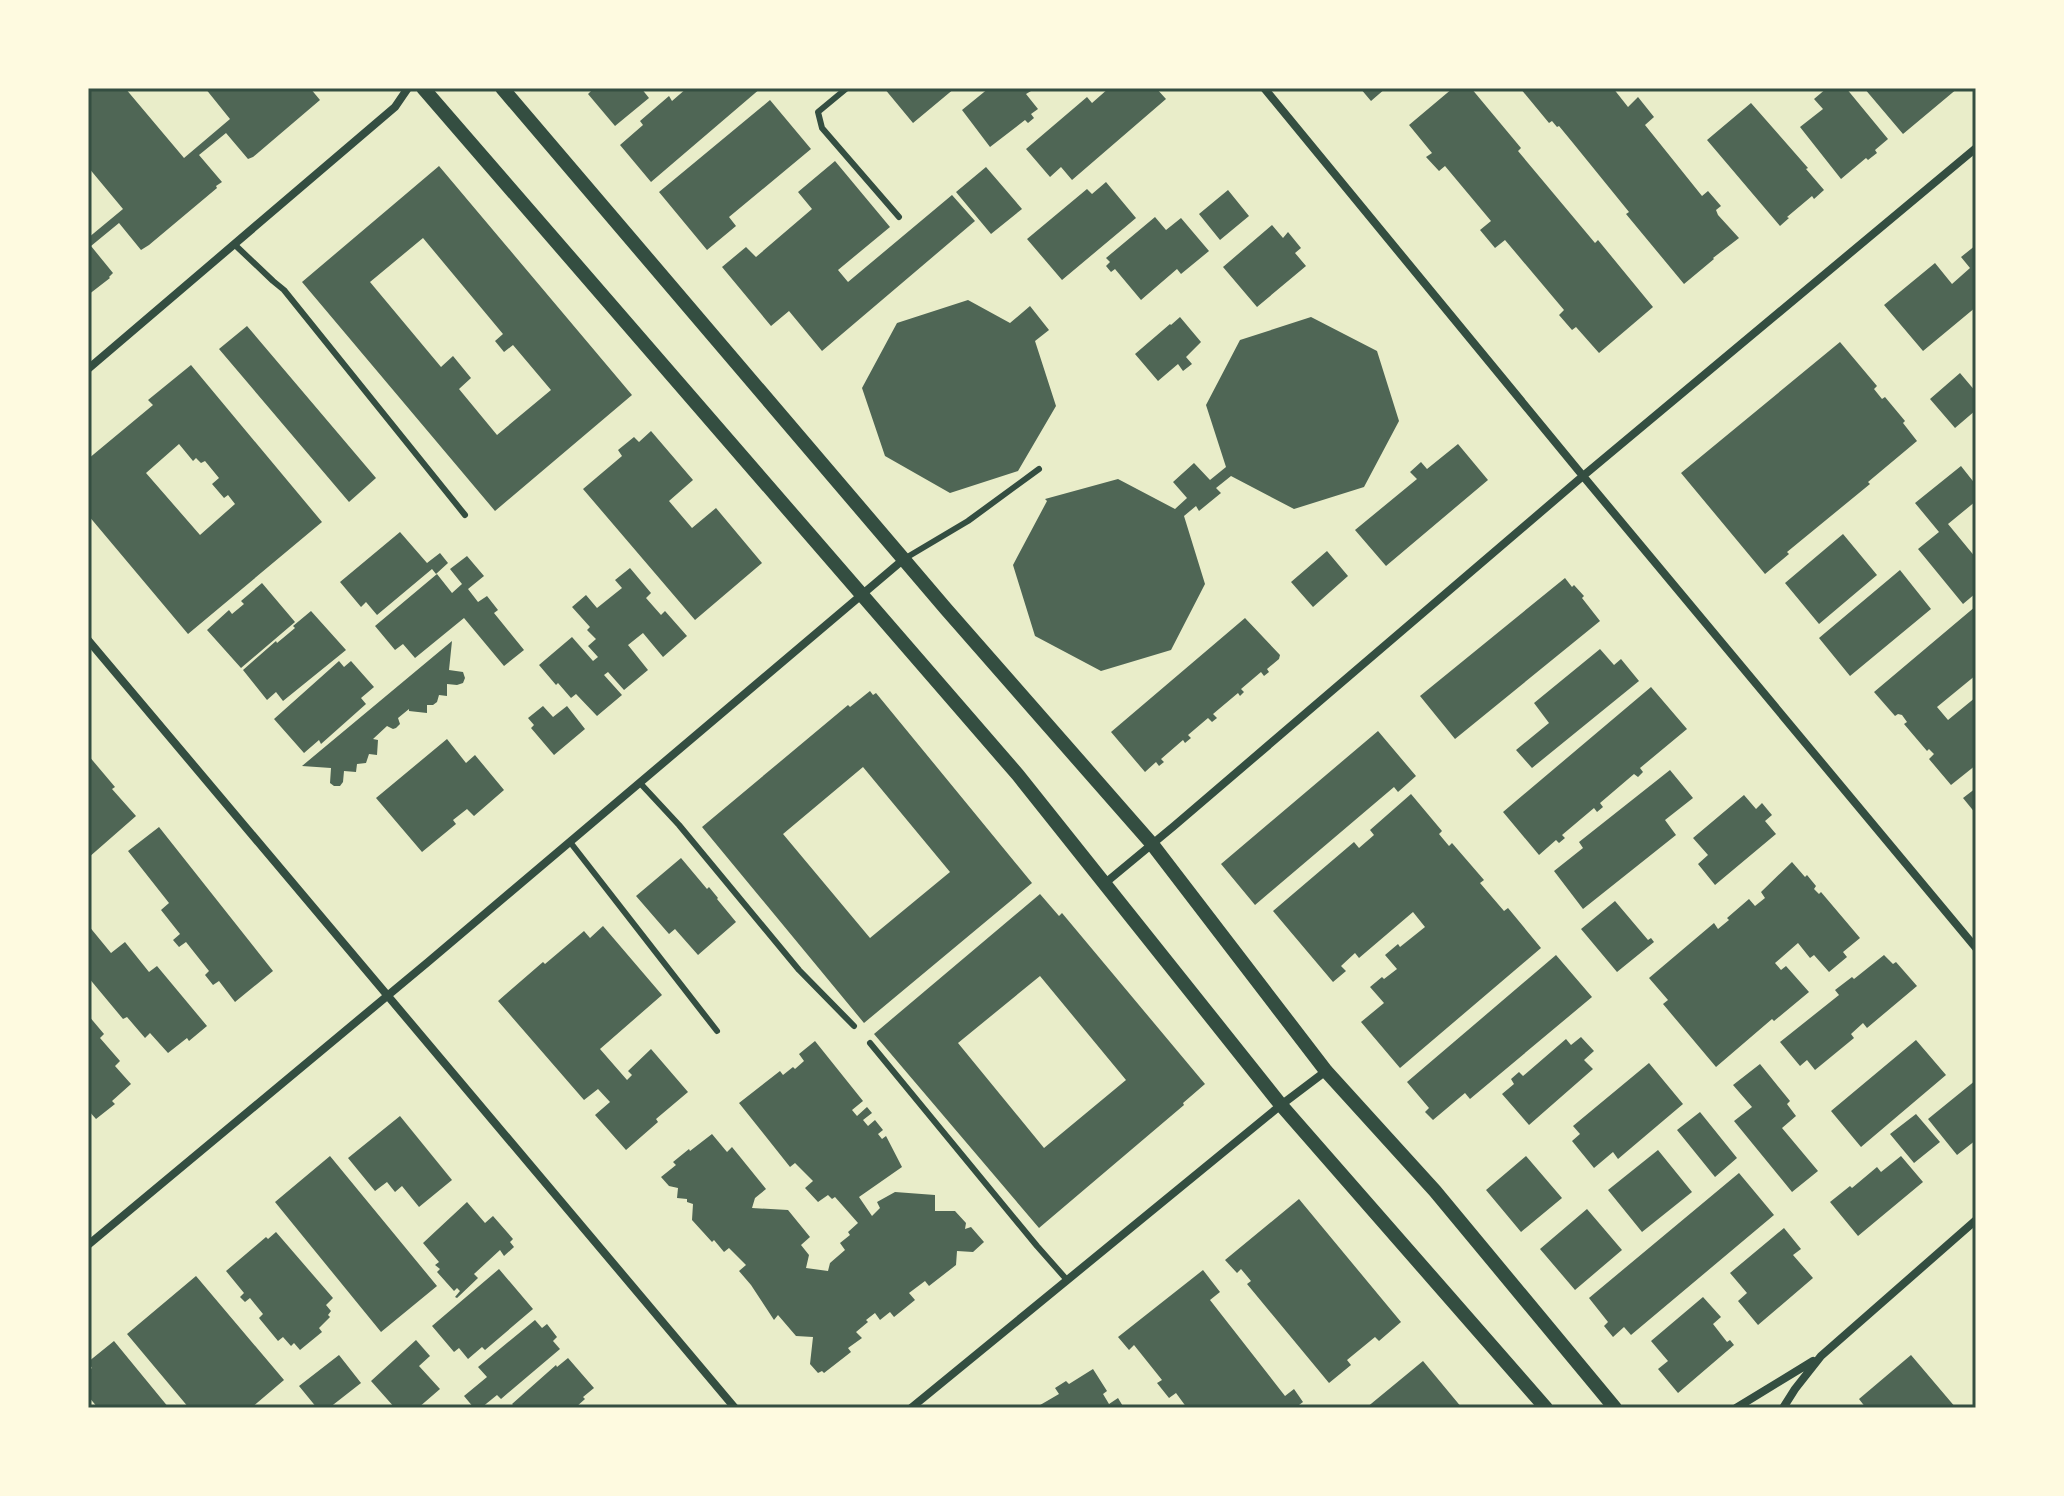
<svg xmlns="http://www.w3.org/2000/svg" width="2064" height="1496" viewBox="0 0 2064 1496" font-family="'Alegreya Sans',sans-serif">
  <rect width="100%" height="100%" fill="#e9edc9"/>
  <path fill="#4f6655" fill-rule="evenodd" d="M88,88H125L184,158L230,119L205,88H310L320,100L253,157L248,159L226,133L199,155L222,182L216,186L217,188L149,245L141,250L119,223L91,246L113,273L109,277L110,278L88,295V238L123,209L88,167Z
    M594,88H641L649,98L615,126L588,94Z
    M687,88H761L651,182L620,145L643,125L640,121L669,96L672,101Z
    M884,88H955L913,123Z
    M989,88H1028L1031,91L1026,94L1038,109L1031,114L1034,118L1028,123L1025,120L990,147L962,110Z
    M1109,88H1156L1166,99L1072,180L1061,167L1050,177L1026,149L1087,97L1092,103Z
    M1360,88H1386L1371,101Z
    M1453,88H1471L1521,148L1518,151L1595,243L1598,240L1653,307L1599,353L1576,327L1572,330L1559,315L1564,310L1505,240L1495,248L1480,230L1491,221L1445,166L1439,171L1426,157L1432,153L1409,125Z
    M1520,88H1613L1628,107L1638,97L1654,117L1645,125L1702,196L1708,191L1721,206L1716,210L1718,215L1739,238L1713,258L1714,259L1684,284L1626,214L1629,212L1573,143L1559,126L1557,127L1552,121L1549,123Z
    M1827,88H1846L1888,139L1875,150L1877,153L1868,160L1866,158L1841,179L1800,127L1823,109L1814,99Z
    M1864,88H1958L1903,134Z
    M770,100L811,149L729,217L736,226L707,250L659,192Z
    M1751,103L1808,168L1806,169L1824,190L1814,199L1812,196L1787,217L1789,218L1780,226L1707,140Z
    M835,161L890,227L838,270L848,282L952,195L975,221L822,351L789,311L771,326L722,267L746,247L756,257L812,209L798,192Z
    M439,166L632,395L495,511L302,282ZM423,238L503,334L495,341L504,352L513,345L551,390L497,435L459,389L471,378L453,356L441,367L370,282Z
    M986,167L1022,209L991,234L956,192Z
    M1106,182L1136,218L1062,280L1027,239L1087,189L1092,194Z
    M1228,190L1249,216L1220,240L1199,214Z
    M1155,217L1166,230L1181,218L1209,251L1181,274L1177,269L1141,300L1115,269L1111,272L1106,266L1110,262L1106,258Z
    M1272,225L1283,238L1288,232L1301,248L1295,253L1306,266L1257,307L1223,267Z
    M1976,245V307L1923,351L1884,305L1935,263L1952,284L1970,268L1961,257Z
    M968,300L1010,323L1030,306L1049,330L1035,341L1056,406L1018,471L950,493L885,456L862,388L897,323Z
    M1180,317L1201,342L1186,357L1192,364L1183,371L1178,364L1158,381L1135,354L1170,324L1171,325Z
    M1311,317L1377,351L1399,421L1364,487L1294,509L1231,476L1216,488L1221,493L1199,511L1196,506L1184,516L1205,584L1171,650L1101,671L1035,636L1013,565L1047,501L1045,499L1118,479L1175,509L1187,498L1173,482L1194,463L1210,480L1226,467L1206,405L1240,340Z
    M247,326L376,478L349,502L219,349Z
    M1840,342L1877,386L1874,389L1882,399L1885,397L1905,421L1903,423L1917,441L1868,482L1870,484L1787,552L1789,554L1765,574L1681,473Z
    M191,365L322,522L188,634L88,515V459L153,405L148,400ZM179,444L193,461L196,458L201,463L205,461L219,478L212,484L224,498L228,495L235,504L200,535L146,473Z
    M1960,373L1976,392V410L1955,428L1930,399Z
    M651,431L693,480L669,501L692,528L716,508L762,563L695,620L583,489L622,456L618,450L634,437L639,442Z
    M1458,444L1488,480L1386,566L1355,530L1417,479L1410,472L1421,462L1427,469Z
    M1961,466L1976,485V501L1948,524L1976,558V593L1963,604L1918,549L1939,532L1915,503Z
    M400,532L427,563L440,553L448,563L436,574L432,569L377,615L366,602L361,607L340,582Z
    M1843,534L1877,575L1819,624L1785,583Z
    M1327,551L1348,576L1313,607L1291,582Z
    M467,556L484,576L468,589L478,602L487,596L498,610L494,613L524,650L504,666L464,618L415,658L403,644L395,650L375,626L437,574L452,593L462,584L450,569Z
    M630,568L651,593L646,598L661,615L665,611L687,636L663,657L643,633L628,645L648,670L624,690L608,672L604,675L622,695L597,716L576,694L571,698L558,683L556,685L539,665L572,637L593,661L598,657L588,646L596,639L587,630L590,627L572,607L586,595L597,608L622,588L615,580Z
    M1900,570L1931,609L1850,676L1819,638Z
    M1565,578L1572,587L1574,585L1584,596L1582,598L1600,621L1455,739L1420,696Z
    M262,583L295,622L241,668L207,630L229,610L232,614L244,604L241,601Z
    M1976,606V675L1937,707L1948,720L1976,697V765L1951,785L1929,759L1934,754L1929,749L1927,751L1904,724L1907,722L1902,715L1898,714L1895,716L1874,692Z
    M311,611L346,650L283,701L276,692L267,700L243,670L276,641L277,643L295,628L293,626Z
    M1245,618L1280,655L1279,659L1267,669L1269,672L1264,676L1261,672L1241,689L1244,692L1240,696L1238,693L1213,714L1217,718L1212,722L1208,718L1188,735L1191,738L1185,743L1183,740L1161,759L1164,762L1159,766L1156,762L1145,772L1111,732Z
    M452,641L449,670L463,672L465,678L463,683L457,685L447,684V696L439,695L437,702L433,705H427V713L409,711V709L398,718L400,724L396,728L393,729L387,726L373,739L378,740L377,755L369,754L366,763L357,764L356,772L344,771L343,782L340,786H334L330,783L331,768L302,766Z
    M1600,649L1614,665L1621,659L1639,681L1532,768L1516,750L1549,723L1534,703Z
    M339,661L344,667L351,661L374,687L361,698L366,704L321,744L319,740L304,753L274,719Z
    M1651,687L1687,729L1640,768L1643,772L1638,777L1634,774L1600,803L1603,807L1597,812L1594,808L1562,835L1565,838L1559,843L1556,840L1539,855L1503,812Z
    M870,691L873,695L876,693L1032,883L864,1023L702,827L848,705L850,707ZM863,767L950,872L870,938L783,834Z
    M543,706L553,717L567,706L585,729L554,755L531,728L534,725L528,718Z
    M1378,731L1416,776L1398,792L1394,787L1255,905L1221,864Z
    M447,739L466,763L475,755L504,790L474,816L467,809L453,820L456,824L422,852L376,798Z
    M88,755L115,787L112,789L136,816L88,858Z
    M1670,770L1693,798L1665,820L1676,835L1583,909L1554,871L1583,848L1579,842Z
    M1976,788V814L1963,798Z
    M1411,794L1442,831L1439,834L1449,846L1452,843L1484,880L1480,883L1504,911L1508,908L1541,948L1400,1068L1361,1022L1384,1003L1370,987L1382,977L1384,979L1397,969L1385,955L1398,944L1400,947L1425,927L1413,912L1359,958L1355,953L1341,966L1346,971L1333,982L1273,911L1354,842L1359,848L1374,835L1370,830Z
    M1744,795L1756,809L1762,803L1772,815L1765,821L1776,834L1715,885L1698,864L1708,855L1693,838Z
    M159,827L273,971L235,1002L219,981L213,985L205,975L209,971L186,942L179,947L173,940L180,934L161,910L169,903L128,851Z
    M681,858L707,889L709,887L718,898L717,899L736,922L698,955L675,929L669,934L636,896Z
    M1792,862L1805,877L1807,875L1816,886L1814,889L1819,894L1821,892L1860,938L1843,952L1847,957L1829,972L1814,955L1810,958L1798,943L1775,963L1781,970L1786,966L1809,992L1774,1021L1772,1019L1716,1067L1663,1004L1668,1000L1649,978L1714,923L1718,929L1729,920L1727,918L1749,899L1755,906L1765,898L1761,892Z
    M1040,894L1059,916L1062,913L1205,1084L1183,1103L1184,1105L1039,1228L874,1034ZM1040,976L1126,1080L1044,1148L958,1043Z
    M1615,901L1648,940L1651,938L1654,942L1617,972L1581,929Z
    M88,925L111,953L125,942L149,972L157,966L207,1026L189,1041L187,1038L168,1053L150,1033L145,1038L127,1017L123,1019L88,977Z
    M603,926L662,995L600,1049L627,1080L632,1075L628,1071L651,1049L688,1092L656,1119L658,1122L626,1150L595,1115L610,1102L598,1089L584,1100L498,1001L543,962L545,964L584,931L590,938Z
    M1556,955L1592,997L1470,1099L1465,1093L1433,1120L1425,1112L1429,1108L1407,1082Z
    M1884,955L1893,964L1896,962L1917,986L1867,1028L1863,1023L1851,1034L1854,1038L1815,1070L1807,1060L1800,1066L1780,1042L1839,995L1835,990L1852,977L1854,979Z
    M88,1015L104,1034L100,1038L120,1061L115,1066L131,1084L112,1101L115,1104L96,1119L88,1110Z
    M1581,1037L1594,1051L1584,1060L1593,1069L1529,1125L1502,1094L1514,1084L1511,1079L1519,1072L1523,1076L1566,1039L1571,1045Z
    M1916,1040L1946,1075L1861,1147L1831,1111Z
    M815,1041L863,1101L852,1110L857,1116L867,1107L872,1113L863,1120L868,1126L875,1120L883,1130L878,1134L882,1139L886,1136L902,1167L859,1197L872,1216L880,1208L877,1202L895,1192L935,1195V1211H955L966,1223L965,1229L971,1227L984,1242L973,1252L957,1251L956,1265L929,1286L925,1281L909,1293L915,1300L894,1317L890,1312L880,1320L875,1313L866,1320L868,1322L856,1332L862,1338L848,1348L851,1352L824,1373L822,1371L818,1373L810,1364L813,1337L796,1336L778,1315L774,1320L751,1285L739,1271L746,1265L729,1248L724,1252L714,1240L712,1242L692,1220L693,1204L687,1202V1199L677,1198L678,1188L669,1186L661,1177L676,1165L673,1162L689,1149L690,1151L712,1134L727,1152L732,1147L766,1189L755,1198L752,1208L788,1210L810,1237L801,1245L809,1255L806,1268L828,1271L830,1263L845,1250L840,1243L850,1235L848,1232L858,1223L835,1197L832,1199L828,1195L818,1202L805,1188L813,1181L795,1163L790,1167L739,1103L780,1071L783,1075L793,1067L795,1069L804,1061L799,1054Z
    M1649,1063L1683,1104L1618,1159L1613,1152L1594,1168L1572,1141L1580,1134L1573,1126Z
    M1760,1064L1790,1101L1787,1104L1796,1116L1782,1128L1818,1171L1792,1192L1734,1121L1752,1107L1733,1085Z
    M1976,1080V1140L1957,1155L1928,1119Z
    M1700,1112L1737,1158L1715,1177L1677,1130Z
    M1916,1114L1940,1142L1914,1163L1890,1134Z
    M400,1116L452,1180L419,1207L402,1186L395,1192L387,1182L375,1191L348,1158Z
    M1658,1150L1692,1192L1642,1232L1608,1190Z
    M330,1156L437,1286L381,1332L275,1202Z
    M1526,1156L1562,1198L1521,1232L1486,1190Z
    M1901,1156L1923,1182L1858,1236L1830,1202L1850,1186L1852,1188L1877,1167L1881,1172Z
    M1739,1173L1774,1215L1631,1335L1624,1327L1613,1337L1604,1326L1608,1322L1589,1298Z
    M1299,1199L1401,1322L1379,1341L1375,1337L1347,1360L1351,1365L1329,1383L1247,1284L1251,1281L1241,1269L1237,1273L1225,1260Z
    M467,1202L485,1223L493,1216L513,1239L510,1242L514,1247L504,1256L500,1250L474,1274L478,1278L457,1298L455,1297L460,1291L457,1288L454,1291L437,1272L440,1269L435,1265L439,1262L423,1243Z
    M1587,1209L1622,1250L1575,1290L1540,1249Z
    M1784,1228L1801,1249L1793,1255L1813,1278L1758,1325L1738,1301L1747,1293L1730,1273Z
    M276,1232L333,1298L326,1305L331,1311L328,1315L330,1317L319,1328L322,1332L300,1350L294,1343L291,1346L283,1337L278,1341L259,1318L263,1314L250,1298L245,1302L240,1297L244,1293L226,1271L266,1237L268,1239Z
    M499,1269L533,1309L485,1350L482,1347L468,1359L459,1348L454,1352L432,1326Z
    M1203,1270L1220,1292L1210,1300L1285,1396L1294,1389L1303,1402L1295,1408H1187L1176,1393L1169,1398L1157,1383L1162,1380L1134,1345L1129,1350L1118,1337Z
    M196,1276L284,1380L251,1408H189L127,1334Z
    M1703,1297L1721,1317L1713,1324L1727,1342L1730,1340L1734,1345L1678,1393L1658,1369L1668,1361L1651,1341Z
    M535,1320L542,1328L547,1324L557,1337L553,1341L560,1349L501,1399L497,1395L481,1408H474L464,1396L487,1377L478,1367Z
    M416,1340L430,1356L419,1366L440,1389L418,1408H395L371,1381Z
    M114,1341L169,1408H98L88,1396V1371L92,1368L88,1362Z
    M339,1355L361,1383L329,1408H317L299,1386Z
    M1911,1355L1956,1408H1866L1859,1399Z
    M568,1358L594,1388L583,1397L585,1399L575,1408H516L512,1404L556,1365L557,1367Z
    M1423,1361L1462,1408H1366Z
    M1093,1369L1107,1391L1103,1394L1109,1404L1118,1398L1124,1408H1035L1059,1394L1055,1388L1066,1381L1069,1384Z"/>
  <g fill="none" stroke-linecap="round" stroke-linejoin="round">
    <path stroke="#344e41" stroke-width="6" d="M847,88L818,112L822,128L899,217
      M234,244L273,281L284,290L465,515
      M904,559L968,521L1039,469
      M640,783L679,825L799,970L854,1026
      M570,842L717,1031
      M870,1043L1037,1246L1067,1280"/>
    <path stroke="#344e41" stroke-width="8" d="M1264,88L1583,476L1976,948
      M88,369L395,107L408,88
      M88,640L735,1408
      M1104,884L1174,826L1583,476L1976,148
      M88,1245L428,962L904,559
      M911,1408L1281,1105L1326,1071
      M1736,1408L1813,1361
      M1783,1408L1795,1389L1821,1356L1976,1220"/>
    <path stroke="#344e41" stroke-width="14" d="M423,88L1018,775L1281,1105L1546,1408
      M502,88L946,609L1152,844L1326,1071L1435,1191L1615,1408"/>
  </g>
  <rect width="2064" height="1496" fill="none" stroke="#fefae0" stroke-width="180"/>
  <rect x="90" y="90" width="1884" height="1316" fill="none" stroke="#344e41" stroke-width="3"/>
</svg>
